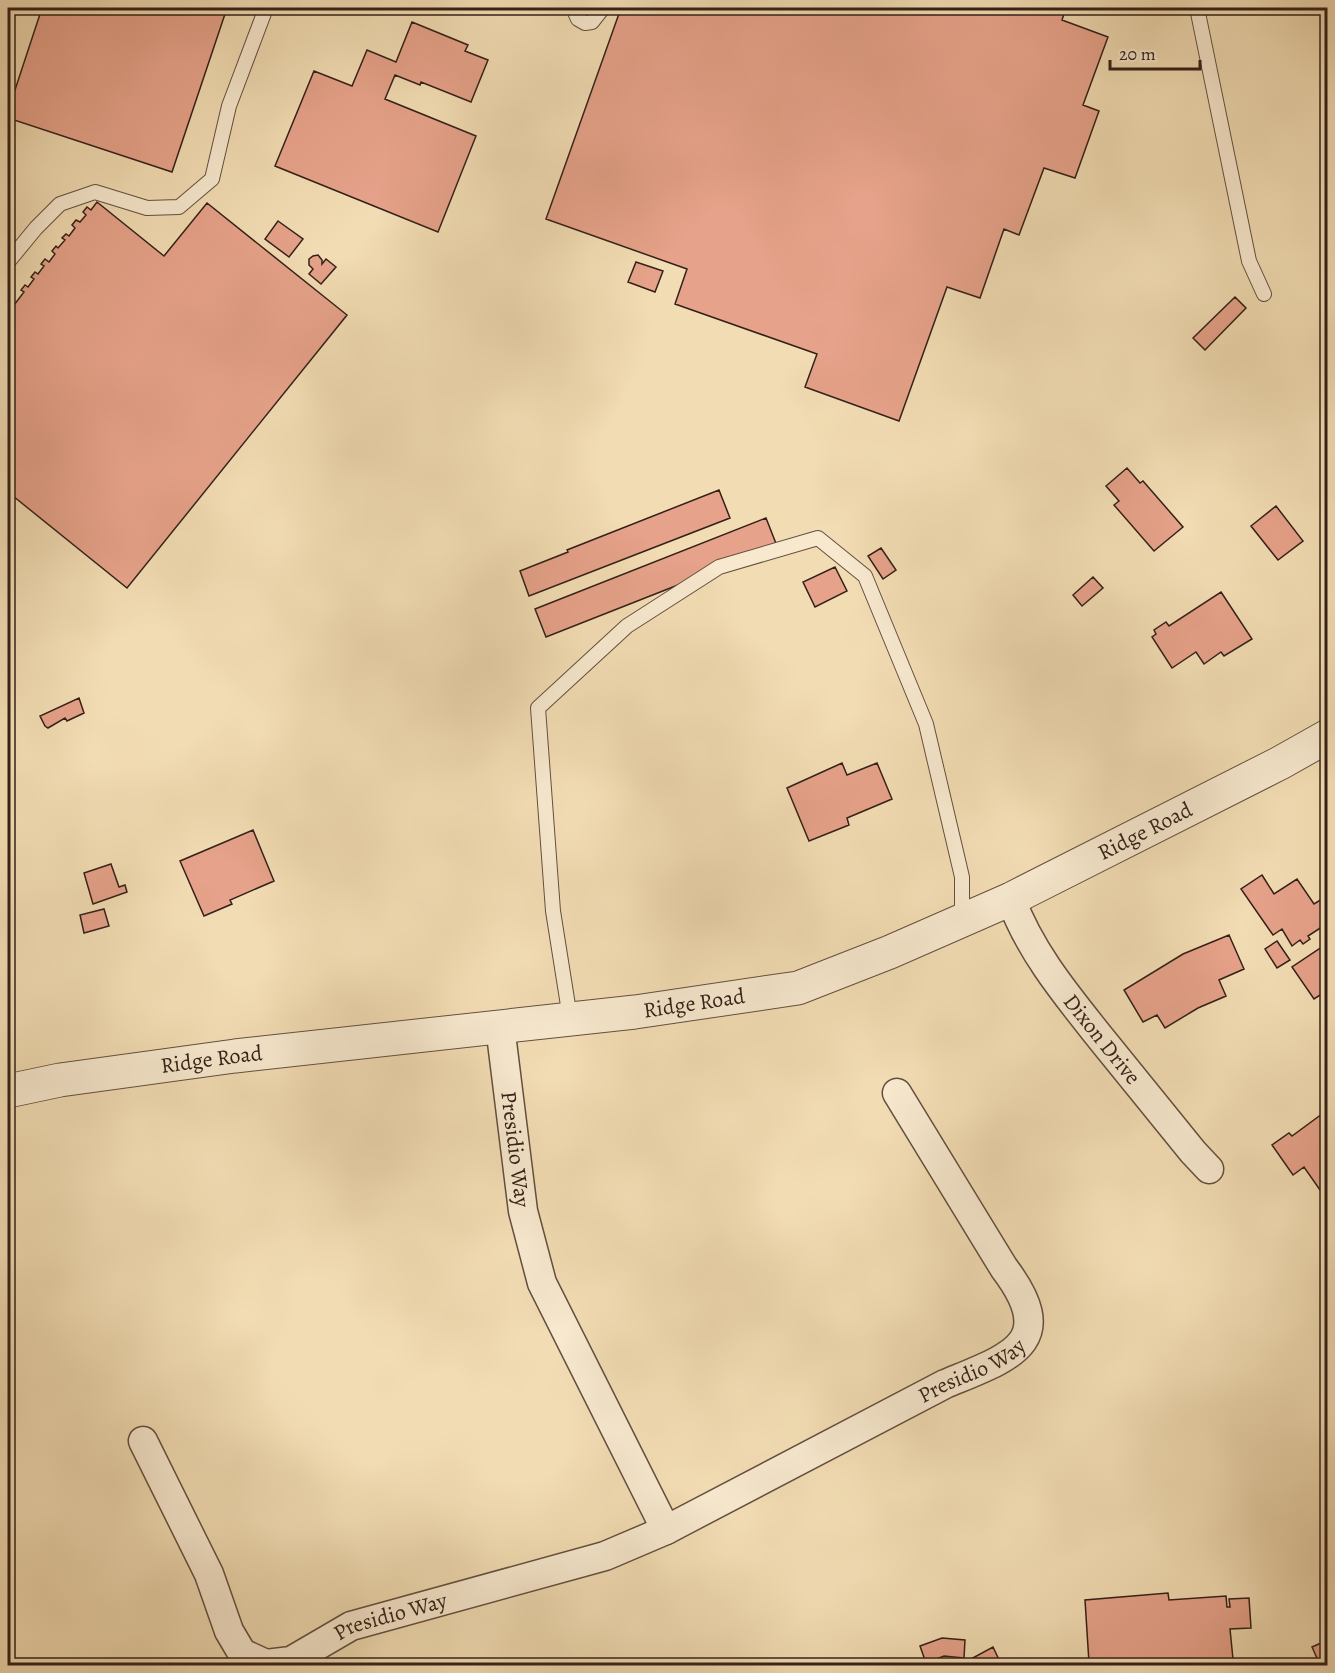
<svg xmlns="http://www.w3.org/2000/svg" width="1335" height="1673" viewBox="0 0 1335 1673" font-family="Alegreya,serif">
  <rect width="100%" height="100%" fill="#f2dcb3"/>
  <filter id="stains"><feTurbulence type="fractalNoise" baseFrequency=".00333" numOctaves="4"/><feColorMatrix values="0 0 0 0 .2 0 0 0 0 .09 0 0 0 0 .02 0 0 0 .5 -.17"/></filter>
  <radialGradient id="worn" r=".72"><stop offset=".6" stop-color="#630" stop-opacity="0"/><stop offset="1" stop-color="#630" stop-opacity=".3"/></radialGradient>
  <path fill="#e6a28a" stroke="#332018" stroke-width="1.5" d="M42,8H227L172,172L8,118V111Z
    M621,8H1066L1062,20L1108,37L1083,105L1099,111L1075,178L1044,168L1019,235L1004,229L980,298L947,287L899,421L805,387L817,354L675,304L687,269L546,219Z
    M412,22L468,45L465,51L488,60L471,102L421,82L420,85L395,75L385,99L476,136L438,232L275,166L314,71L352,86L367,50L396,62Z
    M97,202L164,256L207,203L347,315L127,588L8,492V313L24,292L21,290L25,285L28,287L34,279L31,277L35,272L38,274L44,266L41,264L45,259L49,262L55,254L52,251L56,246L58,248L65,240L62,238L66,234L69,236L75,228L72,225L76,220L80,222L86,215L83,212L87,207L91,210Z
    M278,221L303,239L289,257L265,239Z
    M318,255L322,260V264L326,259L336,267L321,284L309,274L313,269L309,265V259L313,256Z
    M636,262L663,271L655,292L628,282Z
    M1235,297L1246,308L1205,350L1193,338Z
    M1127,468L1140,483L1143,481L1183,527L1154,551L1114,505L1119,501L1106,486Z
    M719,490L730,518L529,596L520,571L568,552L567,550Z
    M1276,506L1303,541L1278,560L1251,526Z
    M766,518L777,546L546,637L535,609Z
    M881,548L896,570L883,579L868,556Z
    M835,567L847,591L815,607L803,582Z
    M1093,577L1103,588L1082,606L1073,595Z
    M1221,592L1252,639L1224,656L1221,652L1204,664L1196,652L1172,668L1152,637L1156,634L1154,630L1166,622L1169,626Z
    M79,698L84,713L67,721L65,718L48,728L45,726L40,716Z
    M842,763L847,775L877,763L892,799L847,818L849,825L809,841L787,788Z
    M253,830L274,881L230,900L232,904L204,916L180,861Z
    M111,864L119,887L125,885L127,892L93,904L84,873Z
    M1262,875L1274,894L1297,879L1314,904L1322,899L1328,907V923L1308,936L1310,939L1303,944L1300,940L1292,946L1282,929L1273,935L1241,889Z
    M104,909L109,926L84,933L80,915Z
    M1229,935L1244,969L1219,980L1226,996L1198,1008L1165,1028L1157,1015L1143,1022L1124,990L1183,954Z
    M1277,941L1290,960L1277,968L1265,949Z
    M1328,943V990L1314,999L1292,967Z
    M1322,1114L1328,1122V1185L1320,1190L1304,1167L1293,1175L1272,1145L1289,1133L1292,1136Z
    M1168,1593L1169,1600L1226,1596L1227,1607H1230L1229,1599L1249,1598L1251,1628L1230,1629L1233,1659L1152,1666H1131L1130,1660L1089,1663L1085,1600Z
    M942,1638L965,1640L964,1658L944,1656L926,1663L920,1646Z
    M1328,1640V1661L1320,1665L1312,1647Z
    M993,1647L1002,1666H958Z"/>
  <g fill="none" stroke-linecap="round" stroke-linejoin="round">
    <g stroke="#634f3f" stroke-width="16">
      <path id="service" d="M573,8L578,19L585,23L592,22L603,8
        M1197,8L1249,261L1264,294
        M8,262L36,228L60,204L95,192L147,208L179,207L212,179L229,106L266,8
        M570,1018L553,911L538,708L627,626L719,567L818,538L865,576L926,724L962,877V920"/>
    </g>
    <g stroke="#634f3f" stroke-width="31">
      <g id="minor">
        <path id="s1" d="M1011,899C1030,952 1068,997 1103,1041C1133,1078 1163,1115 1193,1152L1209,1169"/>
        <path id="s2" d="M500,1026L523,1211L542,1283L666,1530"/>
        <path id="s3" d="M143,1441L209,1574L229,1631L242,1653L266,1664L291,1661L351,1626L605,1556L666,1530L945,1384C1010,1357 1061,1343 1004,1268L897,1093"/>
      </g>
    </g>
    <g stroke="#634f3f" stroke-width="35">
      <g id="tertiary">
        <path id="s4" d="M8,1091L60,1080L235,1056L635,1012L798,988L890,952L1011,899L1280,763L1328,736"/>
      </g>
    </g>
    <use href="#service" stroke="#f7e8ce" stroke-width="14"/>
    <use href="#minor" stroke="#f7e8ce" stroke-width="28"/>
    <use href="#tertiary" stroke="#f7e8ce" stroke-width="33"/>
  </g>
  <g text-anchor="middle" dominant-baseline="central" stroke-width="4.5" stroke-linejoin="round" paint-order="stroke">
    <g font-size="22" fill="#332018" stroke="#f7e8ce">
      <text stroke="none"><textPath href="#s4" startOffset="1178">Ridge Road</textPath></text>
      <text stroke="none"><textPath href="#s4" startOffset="692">Ridge Road</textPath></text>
      <text stroke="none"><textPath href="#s1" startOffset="168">Dixon Drive</textPath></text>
      <text stroke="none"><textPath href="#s4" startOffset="206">Ridge Road</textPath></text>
      <text stroke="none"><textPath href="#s2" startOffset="124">Presidio Way</textPath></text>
      <text stroke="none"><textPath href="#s3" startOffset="1030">Presidio Way</textPath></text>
      <text stroke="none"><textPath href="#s3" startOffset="396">Presidio Way</textPath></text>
    </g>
  </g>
  <rect width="1335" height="1673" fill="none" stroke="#f2dcb3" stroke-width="30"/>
  <rect x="9" y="9" width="1317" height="1655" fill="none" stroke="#332018" stroke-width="3"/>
  <rect x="15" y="15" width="1305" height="1643" fill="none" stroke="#332018" stroke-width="1.5"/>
  <path d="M1110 60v9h90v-9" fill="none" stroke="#332018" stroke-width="3"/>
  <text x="1119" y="60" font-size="18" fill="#332018" stroke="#f7e8ce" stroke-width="4.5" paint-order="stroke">20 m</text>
  <rect width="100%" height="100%" filter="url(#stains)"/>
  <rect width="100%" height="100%" fill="url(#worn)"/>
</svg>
